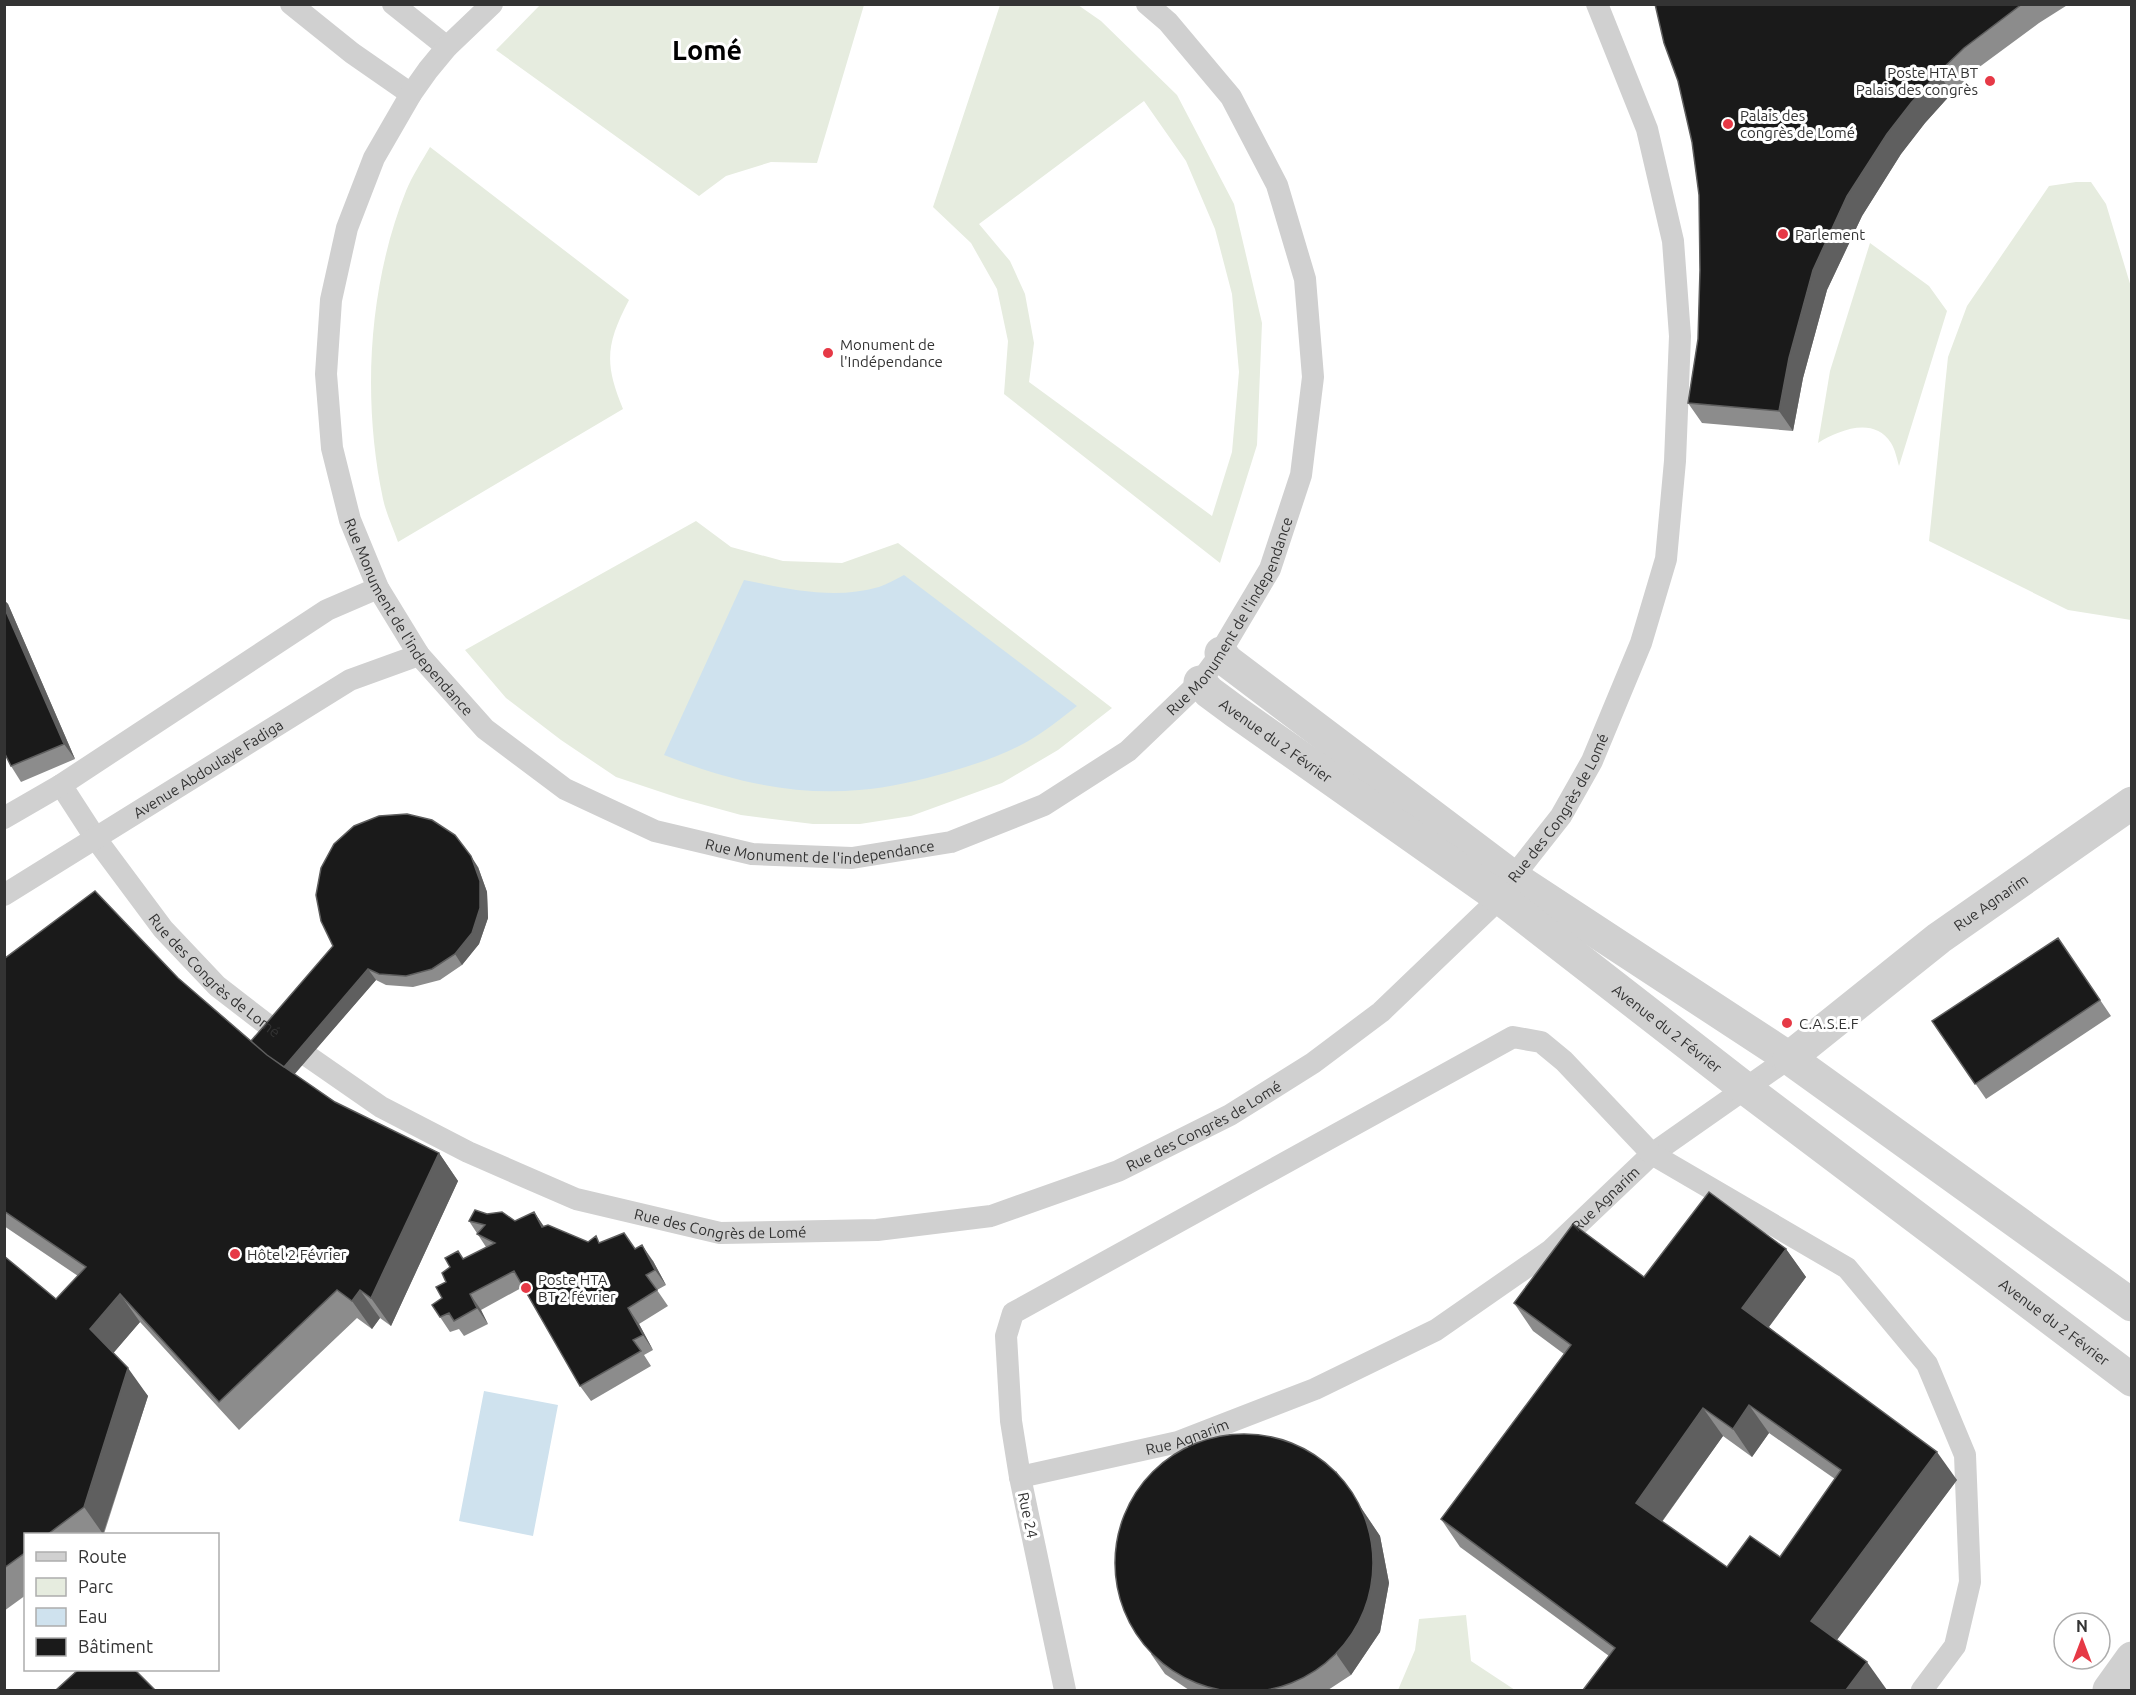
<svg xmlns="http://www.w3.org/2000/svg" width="2136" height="1695" viewBox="0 0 2136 1695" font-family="Ubuntu,sans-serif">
  <rect width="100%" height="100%" fill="#fff"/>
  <path fill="#e6ecdf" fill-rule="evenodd" d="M540,5V4L864,5L817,163L771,162L726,176L699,196L496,50Z
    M1000,5H1078L1101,21L1177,95L1234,204L1262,323L1257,445L1220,563L1004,394L1008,341L997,289L971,243L933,207ZM1144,101L1186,161L1215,229L1232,294L1239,372L1232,452L1212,516L1029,382L1034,343L1025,294L1010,261L979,224Z
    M430,147L629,300C606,344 604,363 623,409L398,542C393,528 386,513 383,499C362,400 368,286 406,191C412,176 422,161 430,147Z
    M2076,182H2091L2106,204L2131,287V620L2068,610L1929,541L1948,357L1967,306L2049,186Z
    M1870,243L1929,286L1947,311L1899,466C1897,459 1895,449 1891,443C1874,416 1839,430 1818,443L1830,371Z
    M696,521L731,547L783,561L842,563L898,543L1112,708L1058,750L1002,783L911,816L860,824H813L741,815L679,798L616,777L561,740L506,698L465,650Z
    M1466,1615L1471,1661L1515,1690H1398L1415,1650L1419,1619Z"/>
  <path fill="#cfe2ee" d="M904,575L1077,706C1065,715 1053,725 1041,733C1013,752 980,763 949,772C920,780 889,788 859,790C792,796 725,780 664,755L744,580C788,589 834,600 879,587C887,584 896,579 904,575Z
    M484,1391L558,1405L533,1536L459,1521Z"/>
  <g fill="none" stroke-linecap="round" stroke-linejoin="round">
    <g stroke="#d0d0d0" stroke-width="22">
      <path d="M291,4L352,53L411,94"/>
      <path d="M393,4L447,47"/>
      <path id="s1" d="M492,4L447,47L428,70L411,94L374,158L347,228L331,300L326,374L332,448L350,520L378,588L419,655L485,729L565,789L655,831L752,854L852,858L951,842L1044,805L1128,751L1200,682L1214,663L1270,569L1301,475L1313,377L1305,279L1277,185L1231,97L1168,22L1147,4"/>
      <path id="s2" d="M61,785L96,839L163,929L217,986L309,1057L381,1107L468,1152L576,1199L720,1233L877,1230L991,1216L1118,1171L1230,1115L1313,1063L1381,1012L1500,898L1513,877L1561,816L1592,761L1641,643L1666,559L1675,461L1680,336L1673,241L1647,129L1597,4"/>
      <path d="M4,818L61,785L327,610L378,588"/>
      <path id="s3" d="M4,895L350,680L419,655"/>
      <path id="s4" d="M1020,1477L1178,1442L1315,1389L1436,1330L1551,1250L1652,1154L1789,1058"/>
      <path d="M1065,1690L1020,1477L1011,1421L1006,1336L1013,1313L1513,1037L1541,1042L1564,1061L1652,1154L1847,1268L1927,1364L1965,1455L1970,1582L1955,1646L1922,1690"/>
    </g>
    <g stroke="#d0d0d0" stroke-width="33">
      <path d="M1221,653L1227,661L1513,877L1789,1058L2132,1305"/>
      <path id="s5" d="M1200,682L1209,692L1236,712L1500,898L1746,1089L2132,1380"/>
      <path id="s6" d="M1789,1058L1939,938L2132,803"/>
    </g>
    <path stroke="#d0d0d0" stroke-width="33" d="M2109,1690L2132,1658"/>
  </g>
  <path fill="#8c8c8c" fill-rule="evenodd" d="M1655,4H2069L2039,23L1978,68L1952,93L1925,123L1901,154L1862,216L1827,290L1803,378L1793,431L1702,423L1688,403L1698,339L1700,270L1699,195L1692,142L1678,81Z
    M4,600L8,604L75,759L21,782L11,766L4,752Z
    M478,867L487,892L488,918L479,944L462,965L440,980L413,987L386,985L376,980L294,1074L335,1102L439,1153L458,1181L391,1326L380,1318L372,1329L357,1318L239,1430L140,1322L113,1353L148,1396L104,1534H26V1595L4,1611V1256L56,1299L78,1276L4,1226V959L178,978L251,1041Z
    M2058,938L2111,1016L1986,1099L1932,1021Z
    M534,1212L544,1227L588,1242H600L635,1249L653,1261L666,1285L657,1290L668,1306L639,1324L653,1350L644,1355L651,1366L591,1401L580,1386L523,1287L481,1310L488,1324L464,1336L459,1329L450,1332L440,1317L446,1282L464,1259L486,1247L469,1221L487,1214L515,1221Z
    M1786,1249L1806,1277L1769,1327L1957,1480L1837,1640L1887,1690L1609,1656L1460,1547L1441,1519L1564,1354L1533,1331L1514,1303ZM1769,1433L1835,1479L1780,1557L1727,1567L1662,1522L1723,1436L1752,1457Z
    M1350,1491L1380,1536L1389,1583L1380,1632L1351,1675L1328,1690H1189L1165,1674L1151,1654Z"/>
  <path fill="#5f5f5f" d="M1938,73L1952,93L1925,123L1901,154L1862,216L1827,290L1803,378L1793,431L1779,411L1789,358L1813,270L1847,196L1887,134L1911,103Z
    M4,600L8,604L75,759L64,744L4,607Z
    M471,856L478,867L487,892L488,918L479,944L462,965L455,954Z
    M368,969L376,980L287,1083L279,1073Z
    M439,1153L458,1181L391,1326L371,1298Z
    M534,1212L545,1228L542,1227Z
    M642,1245L653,1261L666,1285L655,1270Z
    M1786,1249L1806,1277L1762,1336L1742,1308Z
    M360,1290L380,1318L372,1329L352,1301Z
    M120,1294L140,1322L110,1357L90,1329Z
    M470,1294L481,1310L488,1324L477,1308Z
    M628,1308L639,1324L653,1350L643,1335Z
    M128,1368L148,1396L103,1534L84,1507Z
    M1749,1405L1769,1433L1752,1457L1733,1429Z
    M1703,1408L1723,1436L1655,1531L1636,1503Z
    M1937,1452L1957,1480L1830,1649L1811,1621Z
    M1336,1471L1380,1536L1389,1583L1380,1632L1351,1675L1337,1655Z
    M1867,1662L1887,1690H1846Z"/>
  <path fill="#1a1a1a" stroke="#5f5f5f" stroke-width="1.5" fill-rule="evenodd" d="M1655,4H2022L1964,48L1938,73L1911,103L1887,134L1847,196L1813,270L1789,358L1779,411L1688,403L1698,339L1700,270L1699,195L1692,142L1678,81L1664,43Z
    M4,607L64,744L11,766L4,752Z
    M407,814L432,820L455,835L471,856L480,881V908L472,933L455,954L432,969L406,976L379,974L368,969L284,1067L267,1055L251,1041L333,946L321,921L316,895L321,868L334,844L354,826L379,816Z
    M95,891L178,978L267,1055L335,1102L439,1153L371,1298L360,1290L352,1301L337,1290L219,1402L120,1294L90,1329L128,1368L84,1507L48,1534H26V1552L4,1568V1256L56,1299L86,1267L4,1211V959Z
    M2058,938L2100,1000L1975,1084L1932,1021Z
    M1709,1192L1786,1249L1742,1308L1937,1452L1811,1621L1867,1662L1846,1690H1583L1615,1648L1441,1519L1571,1345L1514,1303L1573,1224L1644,1277ZM1749,1405L1841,1470L1780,1557L1750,1536L1727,1567L1636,1503L1703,1408L1733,1429Z
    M475,1210L487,1214L502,1212L515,1221L534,1212L542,1227L548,1225L588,1242L596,1236L599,1243L624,1233L635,1249L642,1245L655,1270L646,1275L657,1290L628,1308L643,1335L633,1340L641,1351L580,1386L514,1271L470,1294L477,1308L454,1321L449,1313L440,1317L432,1305L442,1298L436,1287L446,1282L442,1273L450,1267L445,1258L458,1251L463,1259L495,1243L477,1234L485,1225L469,1221Z
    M1115 1563a129 129 0 1 1 258 0a129 129 0 1 1-258 0Z
    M78,1670H135L155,1690H56Z"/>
  <g fill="#e63946" stroke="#fff" stroke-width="2">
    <circle cx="1990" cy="81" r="6"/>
    <circle cx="1728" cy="124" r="6"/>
    <circle cx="1783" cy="234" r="6"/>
    <circle cx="828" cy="353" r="6"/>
    <circle cx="1787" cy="1023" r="6"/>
    <circle cx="235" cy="1254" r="6"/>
    <circle cx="526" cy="1288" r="6"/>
  </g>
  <g text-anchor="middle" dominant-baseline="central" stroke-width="6" stroke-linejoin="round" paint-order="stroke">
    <g font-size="15" fill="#333" stroke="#fff" text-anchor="start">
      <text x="1978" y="72" text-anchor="end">Poste HTA BT<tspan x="1978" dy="17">Palais des congrès</tspan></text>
      <text x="1740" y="115">Palais des<tspan x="1740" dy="17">congrès de Lomé</tspan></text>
      <text x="1795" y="234">Parlement</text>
      <text x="840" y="344">Monument de<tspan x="840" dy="17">l'Indépendance</tspan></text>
      <text x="1799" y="1023">C.A.S.E.F</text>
      <text x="247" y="1254">Hôtel 2 Février</text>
      <text x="538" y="1279">Poste HTA<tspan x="538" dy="17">BT 2 février</tspan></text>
    </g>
    <g font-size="15" fill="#333" stroke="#fff">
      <text stroke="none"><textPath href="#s1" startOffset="1689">Rue Monument de l'independance</textPath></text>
      <text stroke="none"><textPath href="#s1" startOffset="681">Rue Monument de l'independance</textPath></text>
      <text stroke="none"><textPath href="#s5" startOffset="96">Avenue du 2 Février</textPath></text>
      <text stroke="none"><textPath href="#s3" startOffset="240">Avenue Abdoulaye Fadiga</textPath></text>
      <text stroke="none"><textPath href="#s2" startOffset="1810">Rue des Congrès de Lomé</textPath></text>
      <text stroke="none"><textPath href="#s1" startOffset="1185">Rue Monument de l'independance</textPath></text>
      <text stroke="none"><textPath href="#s6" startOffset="255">Rue Agnarim</textPath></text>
      <text stroke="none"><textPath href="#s2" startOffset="246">Rue des Congrès de Lomé</textPath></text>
      <text stroke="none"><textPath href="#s5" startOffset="582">Avenue du 2 Février</textPath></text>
      <text stroke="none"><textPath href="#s2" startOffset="1326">Rue des Congrès de Lomé</textPath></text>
      <text stroke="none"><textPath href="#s4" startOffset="658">Rue Agnarim</textPath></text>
      <text stroke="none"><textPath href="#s2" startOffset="822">Rue des Congrès de Lomé</textPath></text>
      <text stroke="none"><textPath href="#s5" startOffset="1068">Avenue du 2 Février</textPath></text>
      <text stroke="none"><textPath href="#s4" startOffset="172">Rue Agnarim</textPath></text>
      <text transform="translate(1028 1515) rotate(78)">Rue 24</text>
    </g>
    <g font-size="27" font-weight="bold" fill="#000" stroke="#fff">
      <text x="707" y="50">Lomé</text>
    </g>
  </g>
  <rect width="2136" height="1695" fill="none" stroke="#333333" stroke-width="12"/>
  <rect x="24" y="1533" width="195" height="138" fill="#ffffff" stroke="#adadad" stroke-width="1.5"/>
  <rect x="36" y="1552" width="30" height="9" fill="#d0d0d0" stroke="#adadad" stroke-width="1.5"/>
  <text x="78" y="1563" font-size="18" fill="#333333">Route</text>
  <rect x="36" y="1578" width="30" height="18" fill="#e6ecdf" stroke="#adadad" stroke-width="1.5"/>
  <text x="78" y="1593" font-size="18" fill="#333333">Parc</text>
  <rect x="36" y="1608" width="30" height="18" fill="#cfe2ee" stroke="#adadad" stroke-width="1.5"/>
  <text x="78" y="1623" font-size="18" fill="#333333">Eau</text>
  <rect x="36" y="1638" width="30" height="18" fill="#1a1a1a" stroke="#adadad" stroke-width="1.5"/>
  <text x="78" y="1653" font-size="18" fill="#333333">Bâtiment</text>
  <g transform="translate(2082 1641)"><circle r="28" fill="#ffffff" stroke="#adadad" stroke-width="1.5"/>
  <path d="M0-4.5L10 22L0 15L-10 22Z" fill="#e63946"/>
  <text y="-9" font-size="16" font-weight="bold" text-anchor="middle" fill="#333333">N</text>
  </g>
</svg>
